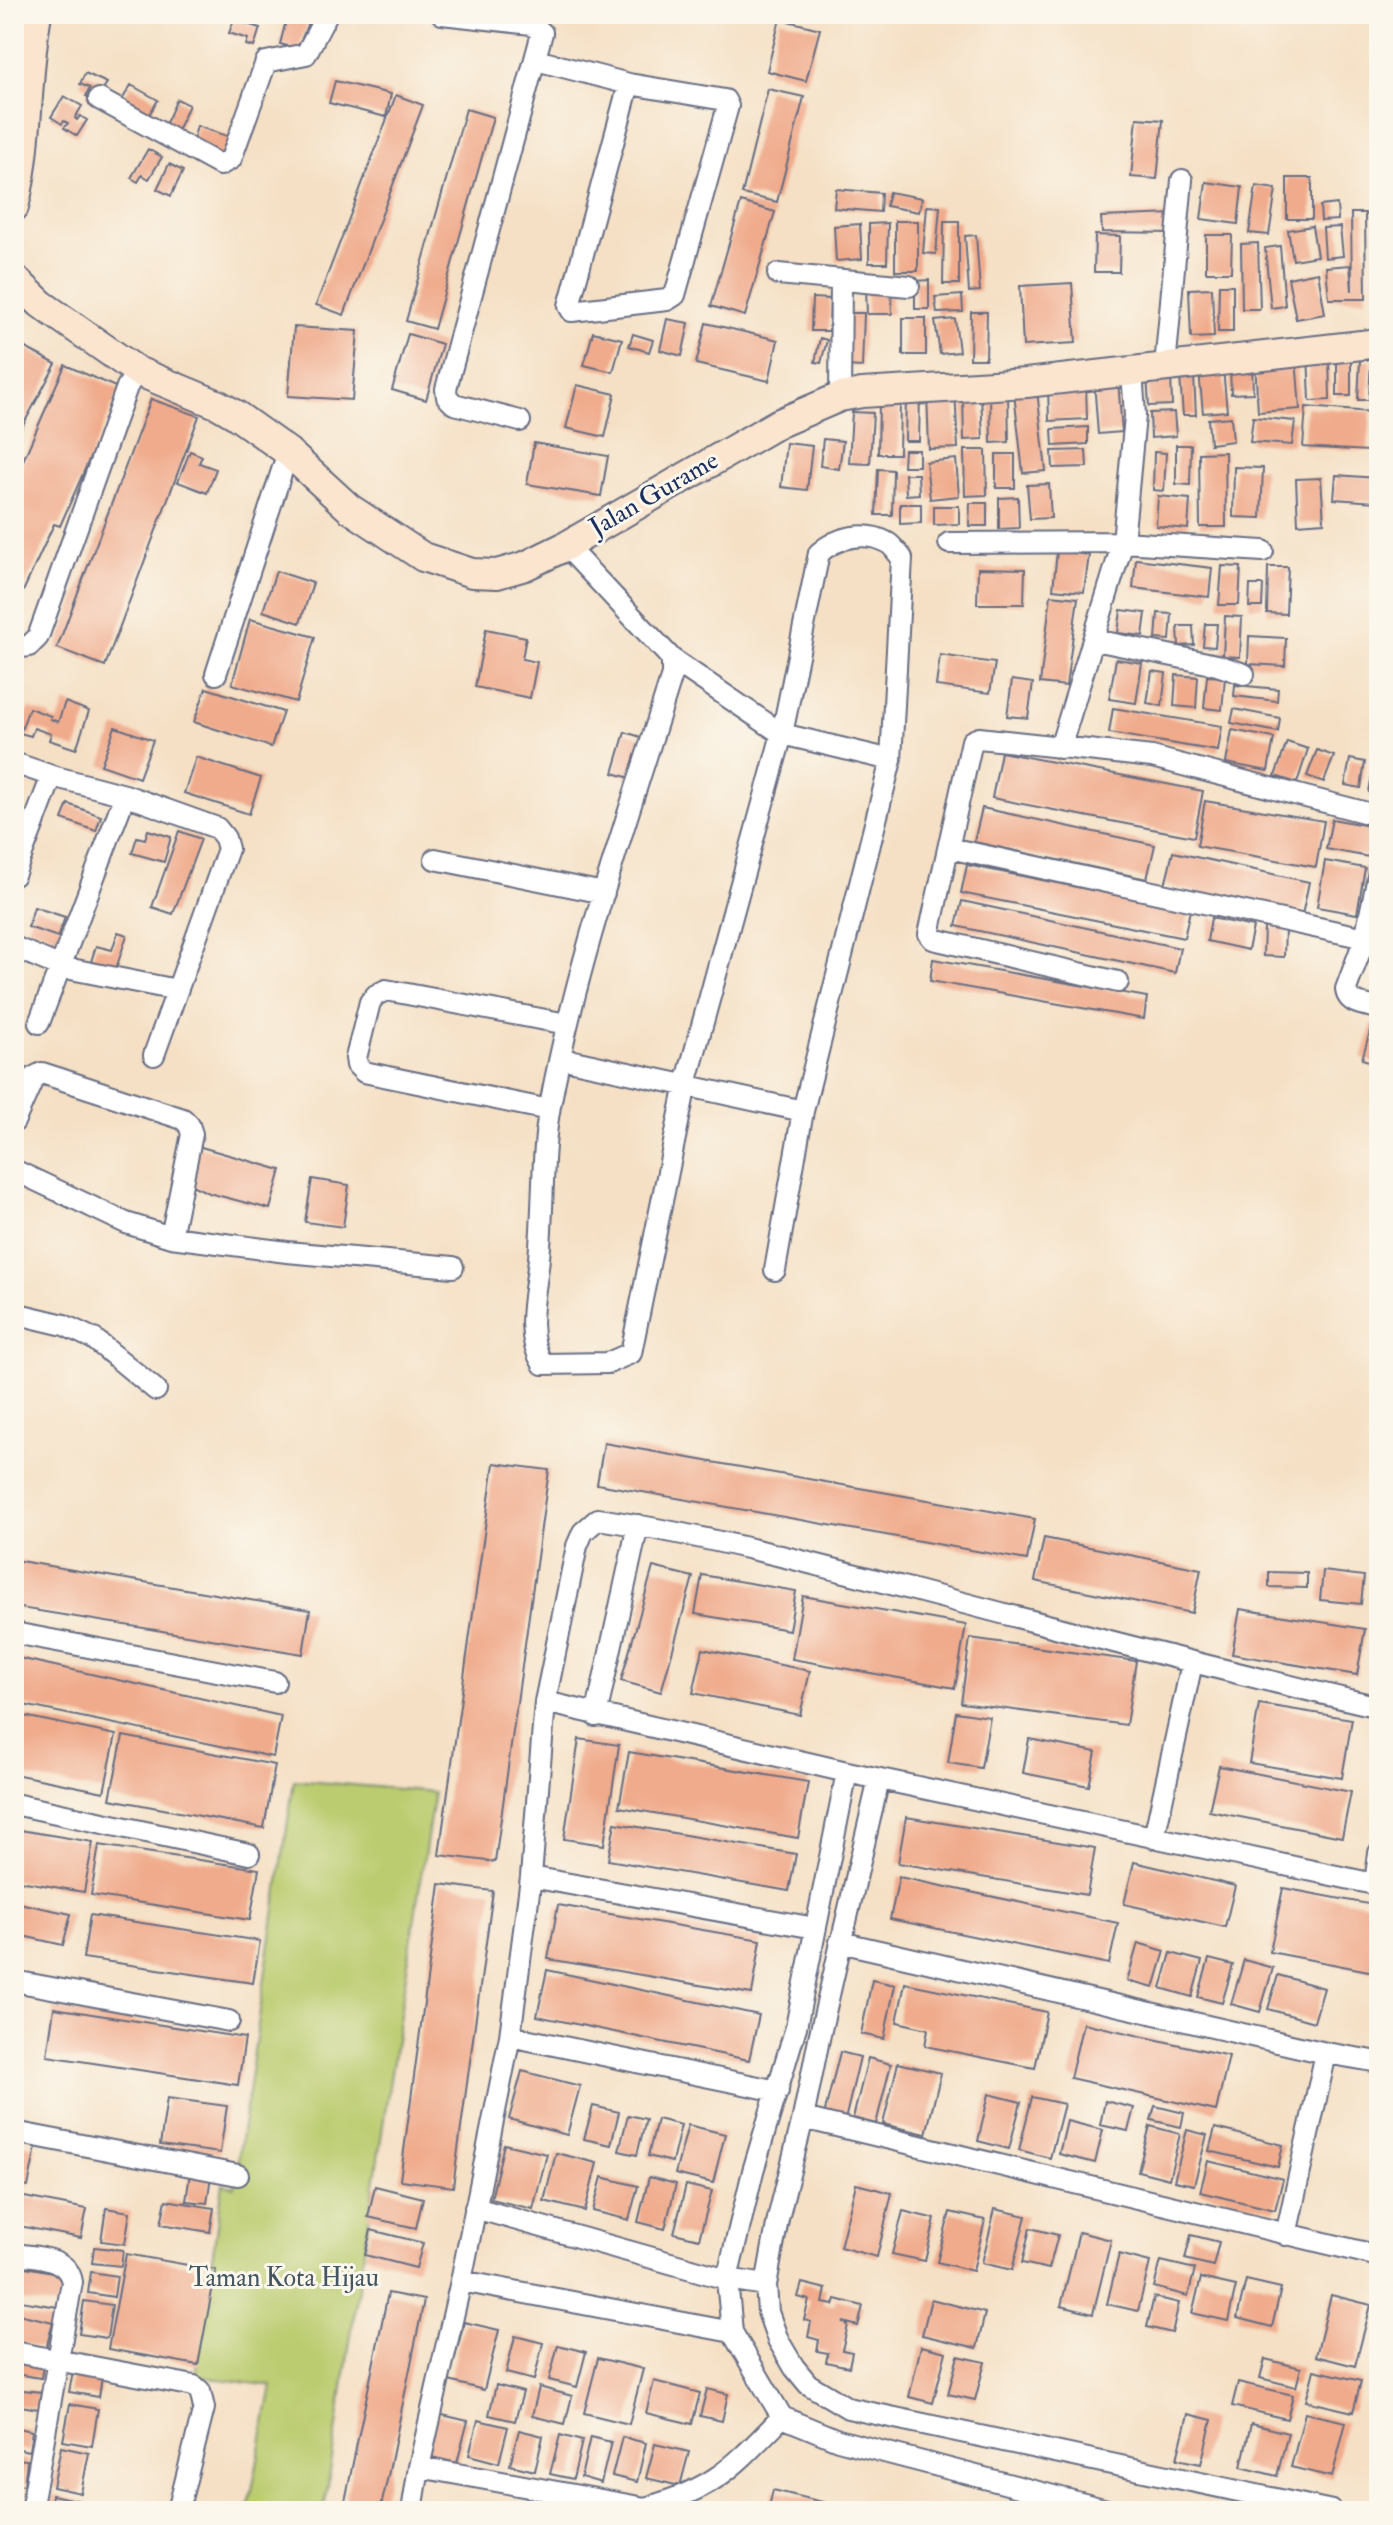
<svg xmlns="http://www.w3.org/2000/svg" width="1393" height="2525" viewBox="0 0 1393 2525" font-family="'IM FELL Double Pica',serif">
  <rect width="100%" height="100%" fill="#fbf7ec"/>
  <filter id="ink" filterUnits="userSpaceOnUse"><feTurbulence type="fractalNoise" baseFrequency=".0125" numOctaves="2"/><feDisplacementMap in="SourceGraphic" scale="16" xChannelSelector="R" yChannelSelector="G"/><feConvolveMatrix kernelMatrix="1 2 1 2 8 2 1 2 1" color-interpolation-filters="sRGB"/></filter>
  <filter id="wash" filterUnits="userSpaceOnUse"><feTurbulence type="fractalNoise" baseFrequency=".006" numOctaves="4" result="noise"/><feDisplacementMap in="SourceGraphic" scale="32" xChannelSelector="R" yChannelSelector="G"/><feGaussianBlur stdDeviation="1.8" result="paint"/><feColorMatrix in="noise" values="0 0 0 0 0 0 0 0 0 0 0 0 0 0 0 0 0 1.4 0 .05"/><feComposite in="paint" operator="in"/></filter>
  <g filter="url(#wash)">
    <rect width="100%" height="100%" fill="#f5e0c5"/>
    <path fill="#bbcc6f" stroke="#6b7e66" stroke-width="2" d="M294,1780L434,1792L324,2511H248L272,2386L195,2376L223,2184L234,2187Z"/>
    <g id="blocks">
      <path fill="#f0ab8c" d="M287,17L308,22L297,53L289,54L291,47L280,44Z
        M780,19L820,29L806,81L767,71Z
        M234,20L260,28L254,47L246,45L248,39L229,33Z
        M85,73L107,83L95,101L86,96L90,88L80,84Z
        M335,81L391,94L386,117L329,103Z
        M131,85L158,100L144,123L122,110L127,102L122,100Z
        M768,89L804,97L777,202L742,194Z
        M396,95L423,105L344,315L316,305Z
        M64,96L82,106L75,118L77,120L80,116L87,120L77,136L64,128L68,123L64,121L62,124L51,117Z
        M177,99L189,105L177,131L165,125Z
        M466,109L493,117L434,329L406,321Z
        M1137,118L1163,120L1157,179L1131,177Z
        M197,126L230,137L222,160L191,148Z
        M148,149L162,157L149,179L142,175L138,182L131,178Z
        M169,164L183,171L171,196L157,189Z
        M1287,178H1312V219H1287Z
        M1206,182L1242,187L1238,224L1201,219Z
        M1256,186L1276,189L1269,235L1249,233Z
        M836,189L881,193L880,212L834,208Z
        M889,192L922,198L919,212L886,206Z
        M741,202L775,212L745,316L711,306Z
        M1337,204L1338,220L1321,221L1320,206Z
        M927,206L940,207L936,254L923,253Z
        M1351,213H1365L1366,299H1329L1326,267L1350,265L1352,291Z
        M1173,214V233L1102,232L1101,217Z
        M895,221H918V271H895Z
        M944,221H959V284H943Z
        M888,223L887,263H869V224Z
        M860,224L862,259L836,261L834,226Z
        M1312,226L1317,256L1293,260L1288,230Z
        M1340,227L1343,256L1325,258L1323,228Z
        M976,235L980,291L969,292L965,236Z
        M1095,235L1120,236L1119,272H1094Z
        M1206,235H1232L1231,272H1206Z
        M1258,243L1260,309H1242L1241,244Z
        M1280,246L1285,306L1271,308L1265,248Z
        M1318,272L1325,314L1296,319L1288,278Z
        M929,280V309H915V281Z
        M1072,283L1076,343L1023,346L1020,286Z
        M1219,285H1233V332H1218Z
        M891,286L892,314H867L866,287Z
        M1212,288L1214,337L1191,338L1189,289Z
        M962,295L963,312L937,313L935,297Z
        M812,298L830,299L829,331H811Z
        M971,312H987L986,359H970Z
        M848,313H864L862,367L846,366Z
        M903,318H926V355H903Z
        M667,319L689,323L682,356L660,350Z
        M955,319L959,352L940,354L935,321Z
        M706,323L778,340L769,381L696,364Z
        M294,327L358,331L352,400L288,396Z
        M593,332L622,339L613,372L584,365Z
        M408,334L442,344L426,400L392,390Z
        M633,334L653,340L649,352L629,346Z
        M820,338L827,340L821,363L815,362Z
        M14,342L56,364L14,442Z
        M1329,352L1330,400L1310,401L1308,353Z
        M1296,358L1300,409L1258,412L1255,361Z
        M1337,359H1351V396H1337Z
        M1360,360H1371L1369,400H1358Z
        M1252,363L1253,393L1231,394L1230,364Z
        M65,365L120,389L60,526L54,524L14,611V481Z
        M1223,369L1227,411L1203,413L1199,371Z
        M1171,374L1172,405L1149,406L1147,375Z
        M1194,376L1196,415H1183L1180,377Z
        M1118,380L1122,432L1098,434L1094,381Z
        M577,385L615,394L605,437L566,428Z
        M1086,385L1087,419L1049,421L1048,387Z
        M1037,390L1046,471L1023,473L1014,393Z
        M955,391L958,448L929,449L927,392Z
        M1008,393L1009,442L991,443L990,394Z
        M906,395H920L919,441H905Z
        M963,395H981L983,439L964,440Z
        M151,399L199,416L105,666L57,648Z
        M879,402L900,403L899,454H878Z
        M1306,407L1371,412L1368,451L1303,447Z
        M852,412L873,413L870,464L849,463Z
        M1174,412L1176,436L1151,438L1150,413Z
        M1231,417L1233,441L1210,444L1208,419Z
        M1253,417L1295,421L1292,445L1250,442Z
        M1088,427V444L1053,446L1052,429Z
        M823,439L843,441L839,469L820,466Z
        M534,443L608,456L601,496L527,484Z
        M786,443L812,446L807,490L781,487Z
        M1176,445H1191L1190,485L1176,484Z
        M904,450H919V466H903Z
        M964,450H986L987,495L965,496Z
        M1086,450L1087,467L1053,468L1052,451Z
        M190,451L202,456L199,463L216,469L207,493L178,482Z
        M1154,452L1166,453L1164,491L1153,490Z
        M1225,452L1226,527H1200L1199,453Z
        M996,454H1015V488H996Z
        M956,459L959,496L930,499L926,462Z
        M1234,467L1263,468L1261,518L1233,517Z
        M878,469L893,470L892,515H876Z
        M905,474H918L919,494L906,495Z
        M1336,475L1377,478L1376,502L1334,499Z
        M1321,478L1324,522L1298,524L1296,479Z
        M1049,484L1051,518L1030,519L1027,485Z
        M1158,496L1190,499L1188,529L1156,526Z
        M1018,497L1019,528L999,529V498Z
        M970,503H987V526H969Z
        M900,504H921V523L900,524Z
        M934,506H959V524L934,525Z
        M1057,551L1089,555L1084,592L1053,589Z
        M1136,559L1212,568L1209,597L1133,588Z
        M1222,566L1241,567L1239,605H1219Z
        M1268,567H1288L1286,614L1267,613Z
        M978,568L1025,569L1024,604H977Z
        M276,571L313,583L300,623L263,611Z
        M1250,585H1263L1262,607H1249Z
        M1051,595L1078,598L1066,686L1040,683Z
        M1121,610L1146,613L1143,636L1118,633Z
        M1158,613L1172,614L1170,640L1156,639Z
        M1225,616L1242,617L1240,657L1223,656Z
        M250,619L315,637L296,702L232,684Z
        M1205,624H1217L1215,647L1203,646Z
        M1178,626H1193L1194,645L1179,646Z
        M486,629L526,637L522,659L537,662L530,698L475,687Z
        M1249,636L1286,638L1285,666L1248,664Z
        M940,655L995,663L990,693L936,686Z
        M1116,659L1142,663L1136,703L1109,699Z
        M1152,671L1166,673L1162,706L1147,703Z
        M1176,675L1198,677L1196,708L1174,706Z
        M1207,676L1225,677L1222,710L1204,708Z
        M1012,680L1033,683L1028,718L1007,716Z
        M1235,685L1278,689L1277,701L1234,696Z
        M206,688L283,712L271,747L194,722Z
        M65,702L89,711L76,749L49,740L51,734L34,728L31,736L20,733L29,708L51,716L50,719L58,722Z
        M1113,708L1222,726L1218,751L1109,733Z
        M1234,709L1280,718L1278,732L1231,723Z
        M115,727L153,740L139,778L101,765Z
        M1232,730L1274,738L1268,771L1226,763Z
        M625,732L647,739L634,779L613,773Z
        M1287,742L1308,749L1297,783L1275,776Z
        M1317,750L1334,756L1324,782L1307,776Z
        M1001,752L1203,791L1194,837L992,798Z
        M1376,753L1379,754V793L1369,792Z
        M196,757L261,778L249,814L184,793Z
        M1350,759L1365,762L1361,788L1345,785Z
        M1205,801L1324,821L1316,867L1197,846Z
        M68,804L101,816L96,831L62,819Z
        M982,808L1155,845L1147,879L974,842Z
        M1332,819L1375,827L1369,857L1326,849Z
        M148,830L171,837L164,862L132,853L137,837L145,839Z
        M179,831L201,839L173,914L152,907Z
        M1173,852L1309,882L1302,915L1165,885Z
        M1325,861L1365,868L1357,914L1317,907Z
        M967,865L1190,910L1184,938L961,893Z
        M962,901L1180,948L1175,973L956,926Z
        M34,907L65,917L58,937L28,927Z
        M1211,918L1253,927L1248,950L1207,941Z
        M1264,927L1285,928L1284,957L1263,956Z
        M118,932L127,935L114,975L89,968L96,946L112,950Z
        M933,959L1147,997L1144,1019L930,981Z
        M1372,1024L1379,1026V1064L1362,1059Z
        M194,1145L281,1170L270,1209L209,1193L187,1183Z
        M312,1179L349,1185L343,1227L305,1222Z
        M604,1443L1035,1519L1027,1560L597,1484Z
        M494,1463L549,1470L495,1862L439,1855Z
        M1044,1538L1201,1569L1192,1613L1035,1581Z
        M14,1560L310,1610L303,1654L14,1607Z
        M653,1567L693,1577L661,1692L621,1681Z
        M1323,1571L1364,1576L1361,1604L1320,1600Z
        M1269,1572L1307,1573V1588L1269,1587Z
        M702,1575L796,1591L789,1630L695,1614Z
        M803,1596L966,1625L955,1688L792,1659Z
        M1240,1609L1365,1629L1357,1675L1232,1654Z
        M970,1638L1136,1661L1126,1725L961,1703Z
        M703,1649L810,1671L800,1715L693,1693Z
        M14,1657L281,1716L273,1757L14,1703Z
        M1259,1704L1352,1719L1342,1778L1249,1763Z
        M956,1712L990,1717L981,1768L948,1763Z
        M14,1714L116,1735L104,1792L14,1774Z
        M123,1736L275,1765L264,1828L110,1799Z
        M579,1739L619,1745L604,1845L564,1839Z
        M1029,1739L1096,1752L1089,1786L1023,1773Z
        M629,1752L808,1782L798,1838L619,1807Z
        M1219,1766L1351,1792L1342,1837L1209,1811Z
        M906,1817L1095,1848L1087,1895L898,1863Z
        M615,1823L796,1854L789,1891L608,1860Z
        M14,1829L93,1842L84,1892L14,1880Z
        M99,1845L259,1869L250,1920L91,1895Z
        M1134,1862L1235,1886L1225,1927L1124,1904Z
        M899,1877L1118,1923L1109,1964L890,1919Z
        M440,1884L493,1891L453,2187L400,2180Z
        M1283,1888L1379,1906V1973L1270,1952Z
        M14,1902L71,1914L63,1945L14,1934Z
        M558,1905L761,1940L752,1994L548,1959Z
        M90,1915L260,1941L253,1983L83,1958Z
        M1138,1943L1165,1951L1154,1988L1127,1981Z
        M1171,1953L1202,1961L1192,1997L1161,1988Z
        M1209,1959L1233,1965L1222,2003L1198,1997Z
        M1244,1960L1273,1968L1260,2012L1231,2004Z
        M547,1970L759,2015L749,2060L537,2016Z
        M1278,1975L1324,1988L1314,2022L1268,2009Z
        M872,1980L895,1985L884,2039L861,2034Z
        M905,1983L1047,2012L1035,2068L925,2046L928,2029L897,2022Z
        M54,2008L245,2038L238,2085L47,2056Z
        M1083,2023L1229,2056L1216,2111L1070,2078Z
        M840,2052L860,2057L845,2120L824,2115Z
        M868,2058L891,2064L876,2124L853,2118Z
        M898,2063L941,2073L926,2134L883,2124Z
        M522,2071L580,2086L567,2135L509,2119Z
        M989,2094L1021,2102L1009,2149L978,2141Z
        M1032,2097L1064,2104L1050,2158L1019,2150Z
        M167,2098L227,2106L220,2153L160,2145Z
        M1105,2101L1134,2108L1128,2131L1100,2125Z
        M593,2106L619,2112L611,2145L584,2139Z
        M1155,2106L1184,2113L1181,2127L1151,2120Z
        M628,2115L646,2119L637,2155L619,2151Z
        M657,2119L681,2125L672,2162L648,2156Z
        M1067,2121L1103,2130L1095,2163L1059,2154Z
        M688,2125L725,2134L713,2183L675,2174Z
        M1150,2126L1180,2134L1169,2179L1138,2171Z
        M1215,2128L1283,2145L1278,2167L1209,2151Z
        M1187,2130L1207,2135L1194,2185L1174,2181Z
        M14,2142L36,2147L28,2187L14,2185Z
        M504,2144L547,2154L533,2209L491,2199Z
        M556,2153L597,2163L585,2211L544,2201Z
        M1208,2161L1283,2179L1275,2210L1200,2192Z
        M190,2173L211,2176L207,2203L186,2201Z
        M602,2177L638,2186L629,2220L593,2211Z
        M649,2177L676,2184L665,2229L638,2222Z
        M856,2184L892,2193L877,2257L840,2247Z
        M686,2185L712,2191L699,2239L674,2233Z
        M375,2186L423,2198L416,2228L368,2217Z
        M14,2195L87,2209L81,2238L14,2225Z
        M166,2200L214,2208L210,2232L161,2224Z
        M106,2208L130,2212L125,2244L101,2241Z
        M995,2209L1026,2216L1012,2270L982,2263Z
        M903,2211L935,2219L925,2261L892,2254Z
        M950,2212L985,2220L973,2271L937,2262Z
        M1030,2228L1058,2235L1049,2269L1022,2263Z
        M371,2230L423,2243L416,2268L365,2255Z
        M1079,2232L1111,2240L1093,2314L1061,2306Z
        M1191,2235L1219,2242L1213,2266L1185,2259Z
        M94,2247L123,2250L121,2266L92,2263Z
        M126,2254L216,2270L198,2365L108,2349Z
        M1119,2254L1150,2262L1138,2311L1107,2304Z
        M1161,2261L1195,2269L1188,2296L1154,2287Z
        M14,2265L64,2274L58,2307L14,2300Z
        M91,2272L117,2276L114,2297L88,2293Z
        M1201,2278L1236,2286L1228,2321L1192,2313Z
        M1246,2280L1281,2288L1272,2327L1237,2318Z
        M802,2283L826,2289L823,2303L834,2305L836,2299L863,2306L858,2326L843,2322L848,2325L842,2350L852,2352L849,2367L826,2362L828,2353L817,2351L819,2340L808,2337L811,2322L804,2320L809,2300L798,2297Z
        M388,2293L424,2300L388,2476L380,2511H343Z
        M1331,2295L1371,2305L1355,2366L1316,2356Z
        M1154,2297L1179,2303L1172,2333L1147,2327Z
        M931,2299L985,2313L977,2348L922,2335Z
        M84,2301L112,2305L107,2338L79,2334Z
        M14,2313L53,2322L46,2349L14,2341Z
        M464,2322L499,2330L484,2390L449,2381Z
        M515,2336L543,2343L534,2380L506,2373Z
        M558,2345L586,2352L577,2387L549,2380Z
        M921,2346L946,2352L933,2403L909,2397Z
        M958,2356L985,2362L975,2400L948,2394Z
        M18,2357L44,2360L41,2378L15,2374Z
        M598,2358L643,2369L629,2424L584,2413Z
        M1265,2359L1301,2368L1296,2387L1260,2378Z
        M74,2366L103,2370L99,2397L69,2392Z
        M1314,2370L1361,2381L1353,2412L1306,2401Z
        M654,2381L700,2393L692,2424L646,2413Z
        M1238,2382L1293,2395L1287,2419L1232,2406Z
        M496,2385L523,2392L515,2421L489,2415Z
        M539,2387L572,2396L565,2424L532,2416Z
        M14,2389L41,2392L39,2409L14,2405Z
        M707,2389L728,2394L722,2421L700,2416Z
        M70,2404L98,2409L92,2446L63,2441Z
        M434,2413L468,2421L457,2463L423,2455Z
        M1305,2413L1346,2422L1332,2477L1291,2467Z
        M1188,2414L1212,2420L1201,2464L1177,2459Z
        M478,2420L508,2427L499,2463L469,2455Z
        M1251,2424L1288,2433L1277,2476L1241,2467Z
        M14,2427L32,2431L29,2451L14,2448Z
        M519,2430L543,2436L535,2471L510,2465Z
        M560,2435L582,2441L573,2479L550,2474Z
        M590,2437L611,2442L601,2483L581,2477Z
        M622,2437L646,2443L637,2482L612,2476Z
        M655,2444L689,2452L680,2486L646,2478Z
        M61,2447L89,2453L81,2493L53,2487Z
        M14,2459L27,2460L24,2485L14,2484Z
        M773,2490L847,2508L846,2511H768Z
        M52,2495L81,2501L79,2511H49Z"/>
    </g>
  </g>
  <g filter="url(#ink)">
    <use href="#blocks" fill-opacity="0" stroke="#676d82" stroke-width="2"/>
    <g fill="none" stroke-linecap="round" stroke-linejoin="round">
      <g stroke="#676d82" stroke-width="24">
        <path id="street" d="M442,14L532,24L542,33L446,389L447,397L454,404L520,421
          M536,60L629,84L725,100L728,106L675,295L667,300L572,311L569,306L629,84
          M99,99L220,165L231,159L266,62L306,54L327,14
          M778,274L909,286
          M1165,367L1182,180
          M840,397L841,280
          M949,543L1123,542L1263,551
          M566,546L672,659V675C628,817 577,960 550,1106C541,1155 544,1208 539,1258C536,1293 523,1333 543,1364L608,1363L631,1353L686,1084L782,734L819,553C837,537 866,530 888,543C893,546 898,554 902,558L891,760L803,1111L775,1270
          M1095,640L1217,665L1244,674
          M14,648L29,646L38,637L127,387L137,371
          M672,659L782,734L891,760
          M216,674L288,452
          M1060,748L1123,542L1135,416L1132,370
          M14,763L52,776L125,795L217,828L225,838L228,849L154,1055
          M949,848L1365,938L1379,872
          M435,859L604,893
          M14,875L52,776
          M1365,938L1346,989C1347,1005 1366,1005 1379,1008
          M14,947L61,967L177,990
          M1118,982L933,939L929,934L972,741L979,738L1152,757L1379,816
          M39,1023L125,795
          M560,1058L803,1111
          M549,1110L364,1072L357,1065L356,1058L370,1002L376,995L386,990L567,1024
          M14,1122L34,1077L42,1073L183,1119L189,1125L192,1134L171,1237
          M14,1170L126,1223L171,1237L287,1252L453,1267
          M14,1313L64,1325L94,1339L156,1390
          M14,1633L275,1682
          M545,1702L847,1772L1379,1885
          M596,1716L638,1525
          M847,1772L796,2027L753,2171L727,2279L732,2332L782,2417L838,2440L1111,2511
          M879,1779L820,2034L803,2118L778,2219L766,2285L768,2312L778,2340L794,2367L808,2384L848,2408L1332,2511
          M14,1804L249,1854
          M1154,1838L1192,1663
          M531,1877L815,1928
          M1375,1884L1379,1853
          M840,1942L1326,2053L1379,2062
          M14,1981L229,2021
          M510,2036L778,2091
          M803,2118L1379,2256
          M14,2132L238,2175
          M475,2208L727,2279L766,2285
          M1286,2235L1326,2053
          M14,2254C35,2257 68,2256 72,2282L31,2511
          M461,2281L732,2332
          M14,2352L194,2386L200,2391L204,2408L178,2511
          M419,2467L645,2508C716,2488 732,2468 782,2417
          M412,2511L419,2467L461,2281L510,2036L531,1877L545,1702L577,1546L583,1532L598,1519C724,1538 848,1573 971,1605C1107,1641 1242,1675 1379,1707"/>
      </g>
      <g stroke="#676d82" stroke-width="32">
        <path id="secondary" d="M14,207C30,144 25,78 37,14
          M14,278L41,304L137,371L219,405L236,415L288,452L349,508L423,557L472,573L497,574L525,566L566,546L777,424L840,397L862,393L1026,383L1379,343"/>
      </g>
      <use href="#street" stroke="#fff" stroke-width="20"/>
      <use href="#secondary" stroke="#fbe5cf" stroke-width="28"/>
    </g>
  </g>
  <g text-anchor="middle" dominant-baseline="central" stroke-width="6" stroke-linejoin="round" paint-order="stroke">
    <g font-size="26" fill="#1b2f5e" stroke="#fbf7ec">
      <text transform="translate(654 494) rotate(-30)">Jalan Gurame</text>
    </g>
    <g font-size="26" fill="#435662" stroke="#fbf7ec">
      <text x="284" y="2278">Taman Kota Hijau</text>
    </g>
  </g>
  <rect width="1393" height="2525" fill="none" stroke="#fbf7ec" stroke-width="48"/>
</svg>
